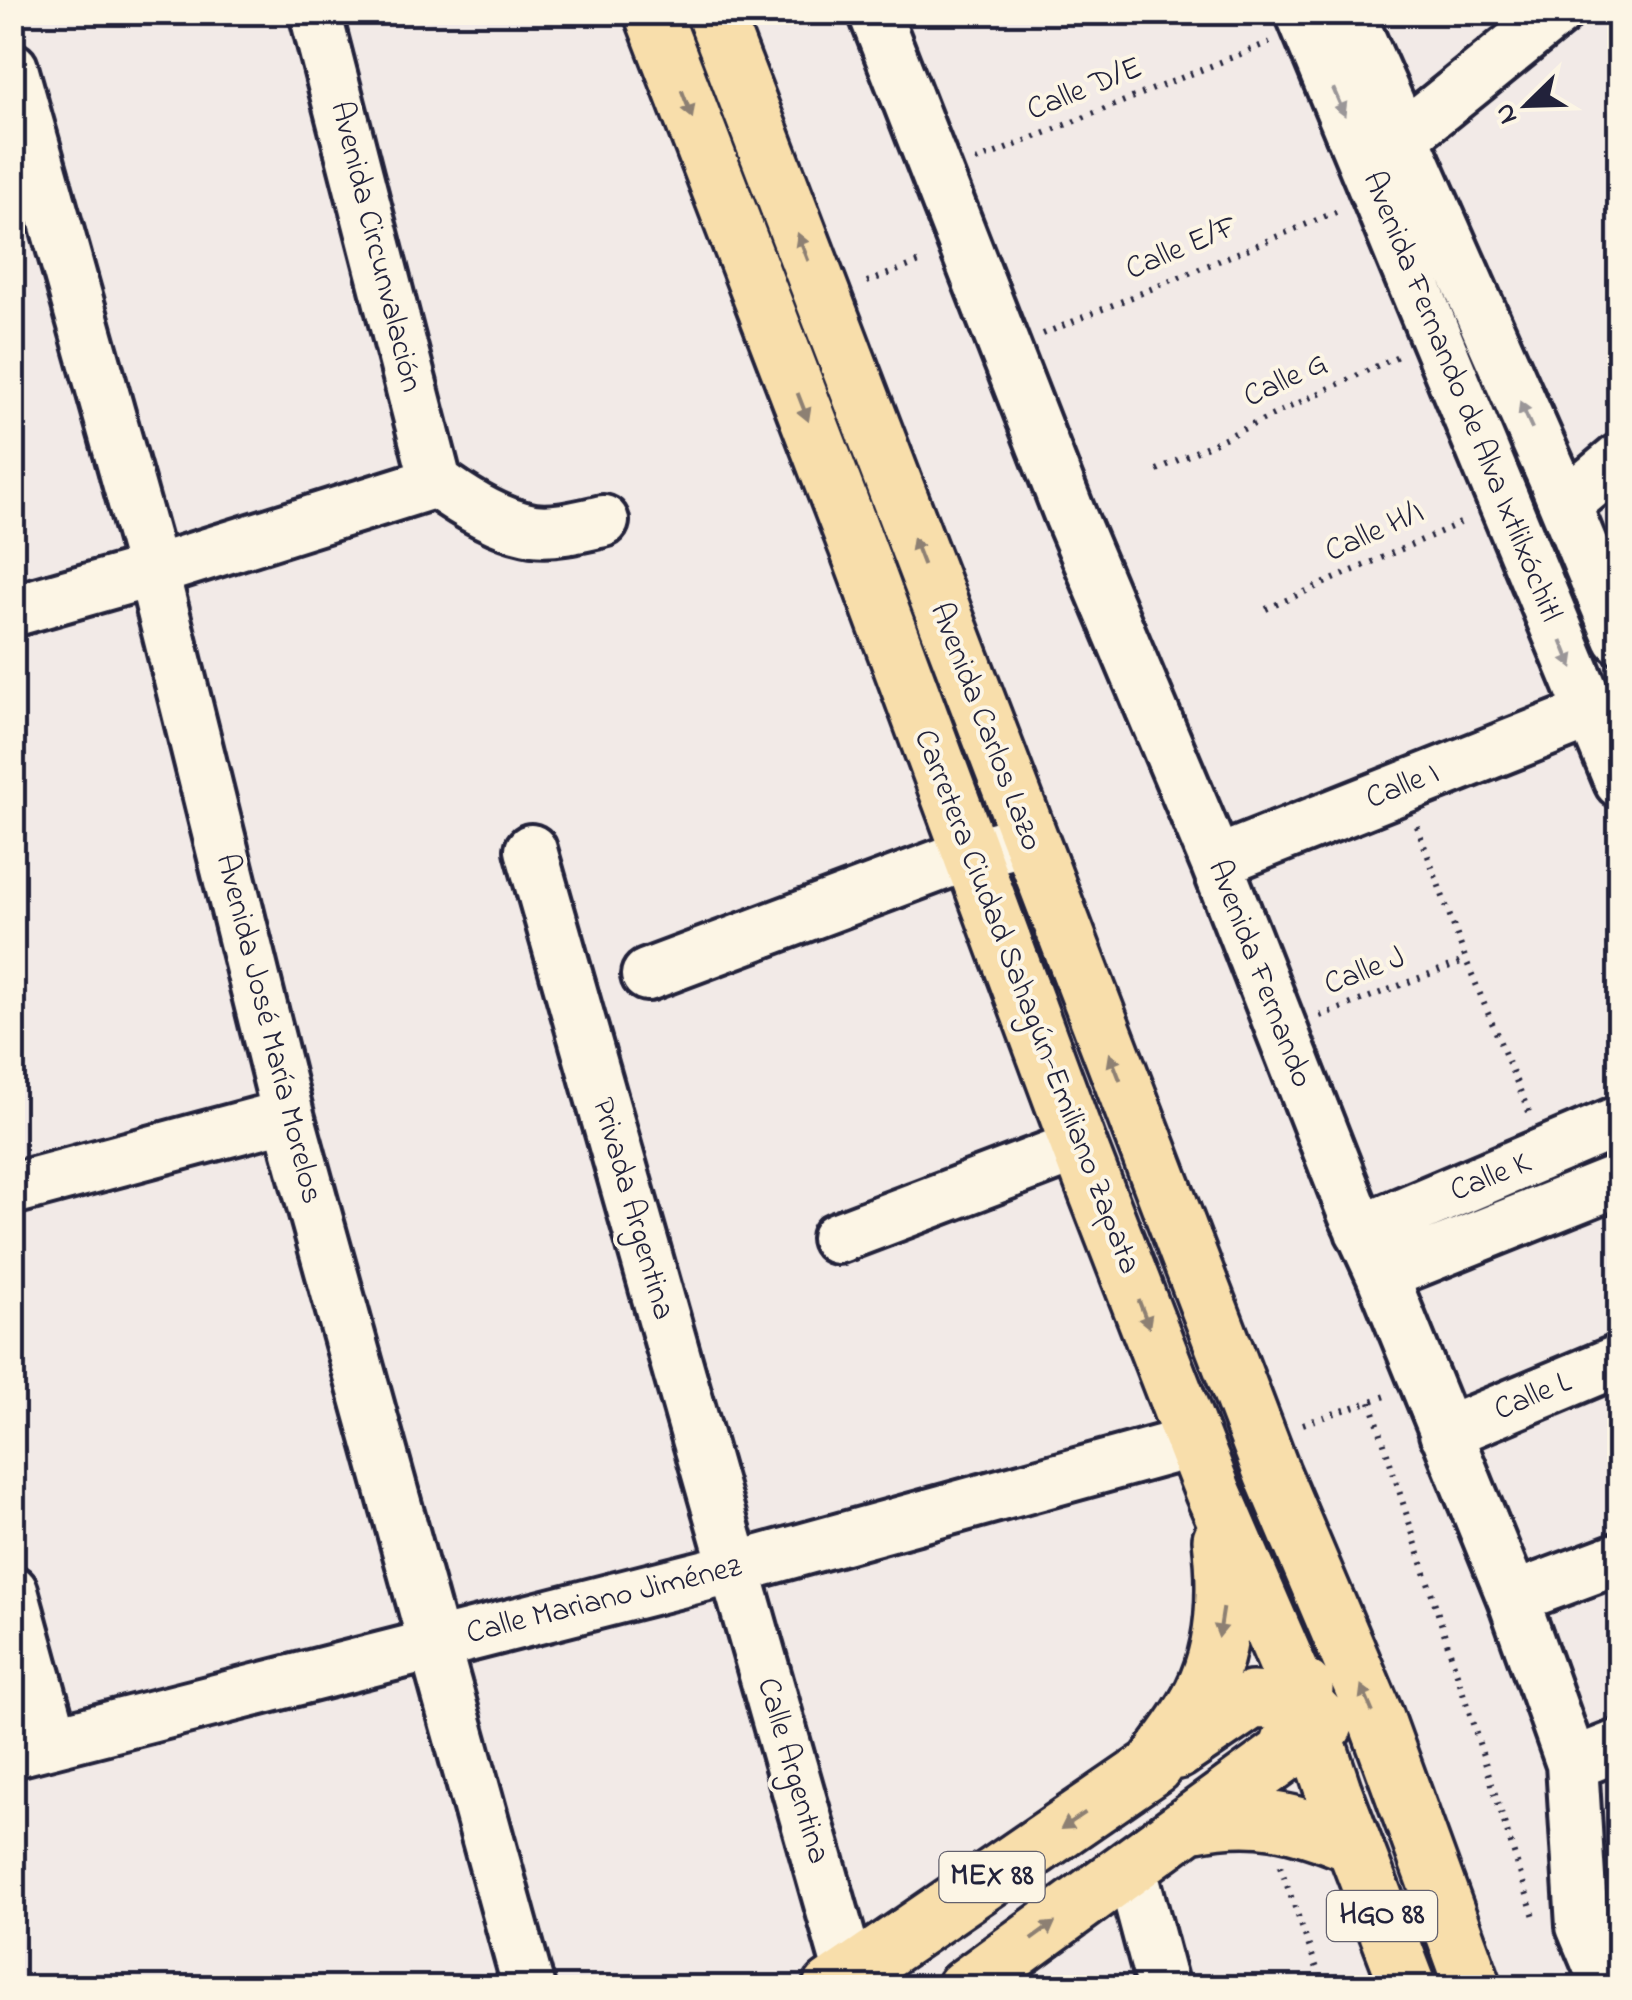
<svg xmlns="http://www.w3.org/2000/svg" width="1632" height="2000" viewBox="0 0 1632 2000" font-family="'Indie Flower',sans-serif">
  <rect width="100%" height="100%" fill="#f2eae7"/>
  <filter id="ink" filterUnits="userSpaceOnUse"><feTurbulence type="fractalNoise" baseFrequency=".01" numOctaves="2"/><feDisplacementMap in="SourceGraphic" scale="20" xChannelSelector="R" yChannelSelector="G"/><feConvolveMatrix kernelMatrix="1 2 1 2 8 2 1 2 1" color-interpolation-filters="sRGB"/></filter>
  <g filter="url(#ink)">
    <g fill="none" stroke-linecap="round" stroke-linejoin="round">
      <g stroke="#22223b" stroke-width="58">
        <path id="minor" d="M315,12L436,482
          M874,12L1070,515L1216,862L1353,1212L1382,1275L1513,1598L1572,1764L1582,1926L1608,1988
          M1301,12L1620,782
          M1348,12L1553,476L1620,638
          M12,68L153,571L288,1115L529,1988
          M1404,136L1557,12
          M436,482C462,501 500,525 533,530C555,533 581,526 603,521
          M1565,505L1620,459
          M12,611L153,571L436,482
          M531,850L850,1974
          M1216,862L1591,713
          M647,975L970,854L1028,839
          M12,1189L288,1115
          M1361,1231L1620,1121
          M837,1238L1079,1146
          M1382,1275L1620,1180
          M1445,1433L1620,1360
          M12,1591L53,1741
          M1513,1598L1620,1558
          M12,1752L735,1568L1193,1442
          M1572,1764L1620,1745
          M1131,1868L1163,1988"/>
      </g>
      <g stroke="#22223b" stroke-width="62">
        <path id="major" d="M652,12L858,549L1079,1146L1213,1492L1304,1703L1333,1790L1409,1988
          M714,12L1272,1473L1375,1716L1474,1988
          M1177,1751L1252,1700L1304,1703L1325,1725
          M1191,1824C1254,1810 1296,1821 1354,1845
          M831,1988L1154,1766C1170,1743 1189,1720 1202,1694C1225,1648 1227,1590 1221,1539
          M964,1988L1286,1753L1304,1703L1305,1688"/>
      </g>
      <path stroke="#22223b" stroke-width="6" stroke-dasharray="2.5 8" stroke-linecap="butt" d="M976,161L1270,42
        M867,282L925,260
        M1043,334L1336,212
        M1157,470L1400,355
        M1266,609L1467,520
        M1417,826L1466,960L1529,1112
        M1320,1016L1466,960
        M1371,1402L1535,1920
        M1303,1424L1386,1396
        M1280,1866L1324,1988"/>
      <use href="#minor" stroke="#fcf5e5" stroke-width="50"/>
      <use href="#major" stroke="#f8deab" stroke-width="55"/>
    </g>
    <defs><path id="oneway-solid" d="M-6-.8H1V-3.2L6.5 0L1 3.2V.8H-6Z" transform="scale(2.5)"/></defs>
    <g fill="#9a9698">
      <use href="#oneway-solid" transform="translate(1339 102) rotate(67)"/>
      <use href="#oneway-solid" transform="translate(1526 415) rotate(-114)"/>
      <use href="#oneway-solid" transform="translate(1567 654) rotate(68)"/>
    </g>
    <g fill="#8d8073">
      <use href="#oneway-solid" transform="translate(687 104) rotate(69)"/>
      <use href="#oneway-solid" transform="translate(803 247) rotate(-111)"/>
      <use href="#oneway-solid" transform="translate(803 407) rotate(69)"/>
      <use href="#oneway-solid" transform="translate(918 551) rotate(-111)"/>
      <use href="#oneway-solid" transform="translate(1115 1067) rotate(-111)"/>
      <use href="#oneway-solid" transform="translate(1144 1314) rotate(69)"/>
      <use href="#oneway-solid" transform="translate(1221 1623) rotate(99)"/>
      <use href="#oneway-solid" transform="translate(1367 1699) rotate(-113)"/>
      <use href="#oneway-solid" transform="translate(1073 1821) rotate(146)"/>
      <use href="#oneway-solid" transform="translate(1043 1931) rotate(-36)"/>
    </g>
  </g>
  <g text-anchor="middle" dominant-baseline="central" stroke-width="8" stroke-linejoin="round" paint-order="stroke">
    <g fill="#fcf5e5" stroke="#63616e" stroke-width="2.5">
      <rect x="939.5" y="1852" width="105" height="50" rx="8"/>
      <rect x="1327" y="1891" width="110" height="50" rx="8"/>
    </g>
    <g font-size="30" font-weight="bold" fill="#22223b">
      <text x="992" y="1877">MEX 88</text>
      <text x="1382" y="1916">HGO 88</text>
    </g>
    <g font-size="32" fill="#22223b" stroke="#fcf5e5">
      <text transform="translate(1085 90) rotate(-22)">Calle D/E</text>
      <text transform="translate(375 247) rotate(76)">Avenida Circunvalación</text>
      <text transform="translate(1182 249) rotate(-23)">Calle E/F</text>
      <text transform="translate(1286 381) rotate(-25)">Calle G</text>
      <text transform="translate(1461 397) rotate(68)">Avenida Fernando de Alva Ixtlilxóchitl</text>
      <text transform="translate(1375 533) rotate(-24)">Calle H/I</text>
      <text transform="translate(985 727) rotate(69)">Avenida Carlos Lazo</text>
      <text transform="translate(1403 787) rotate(-22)">Calle I</text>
      <text transform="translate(1365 972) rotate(-21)">Calle J</text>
      <text transform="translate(1259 974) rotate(69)">Avenida Fernando</text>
      <text transform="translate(1026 1002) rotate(69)">Carretera Ciudad Sahagún-Emiliano Zapata</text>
      <text transform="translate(268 1029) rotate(76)">Avenida José María Morelos</text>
      <text transform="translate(1491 1178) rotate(-22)">Calle K</text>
      <text transform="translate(632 1209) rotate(74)">Privada Argentina</text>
      <text transform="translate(1533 1397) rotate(-23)">Calle L</text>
      <text transform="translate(604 1601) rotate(-14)">Calle Mariano Jiménez</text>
      <text transform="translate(792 1771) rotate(74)">Calle Argentina</text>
    </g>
  </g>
  <rect width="1632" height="2000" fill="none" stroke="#fcf5e5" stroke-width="50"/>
  <rect x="25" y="25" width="1582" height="1950" fill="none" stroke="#22223b" stroke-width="4" filter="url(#ink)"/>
  <g transform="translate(1527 105) rotate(247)" stroke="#fcf5e5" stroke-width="8" paint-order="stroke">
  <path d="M0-8L18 38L0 25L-18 38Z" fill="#22223b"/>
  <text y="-15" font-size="28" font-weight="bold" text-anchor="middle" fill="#22223b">N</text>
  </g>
</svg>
